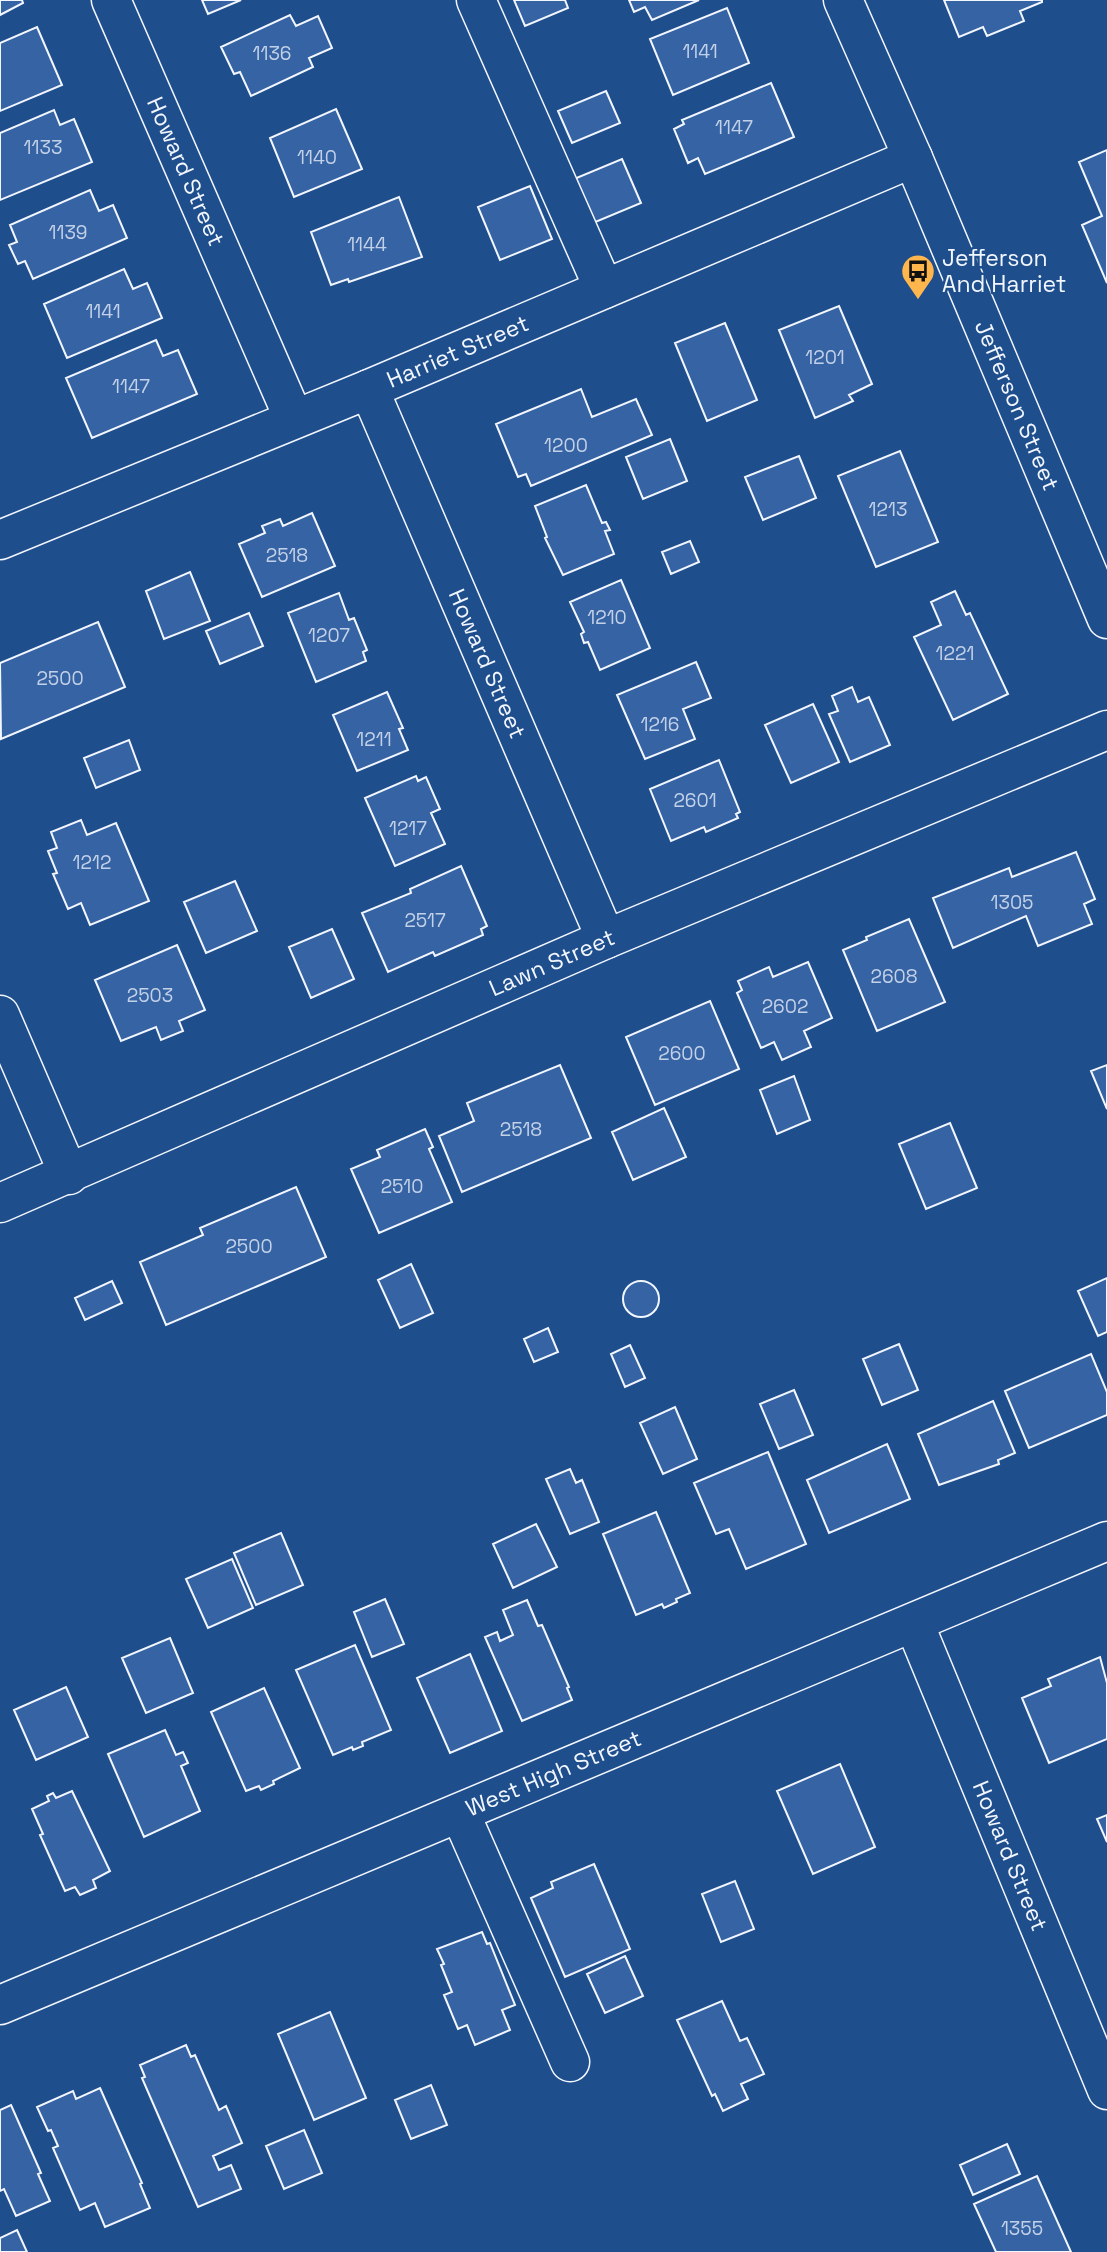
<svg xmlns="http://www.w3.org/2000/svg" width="1107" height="2252" viewBox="0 0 1107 2252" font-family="'Space Grotesk',sans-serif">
  <rect width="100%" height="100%" fill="#1f4e8c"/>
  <path fill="#3563a3" stroke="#f2f6ff" stroke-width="2" d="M0,0H22L23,3L0,15Z
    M202,0H241L208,14Z
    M514,0H565L568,8L525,26Z
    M629,0H699L652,20L645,7L634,12Z
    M944,0H1042V2L1020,11L1024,21L987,36L983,27L959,37Z
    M727,8L749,63L673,95L650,39Z
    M290,15L296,26L318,16L332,48L309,58L313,67L251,96L240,72L234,74L221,47Z
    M37,27L62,85L0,111V43Z
    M771,83L794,137L705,174L698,158L688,163L674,129L684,124L682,120Z
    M606,91L620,123L572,143L558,111Z
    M336,109L362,169L294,197L270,138Z
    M54,110L60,125L74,119L92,162L0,200V133Z
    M1107,150V283L1082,225L1102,216L1079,162Z
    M622,159L641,203L593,223L574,179Z
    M530,186L552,239L500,260L478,207Z
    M90,190L99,211L113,205L127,238L33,279L25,261L18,264L9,245L17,242L10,225Z
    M399,197L422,257L349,282L348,279L331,285L311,232Z
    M124,269L133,289L147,283L162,318L67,358L44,304Z
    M839,306L872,384L849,395L853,401L815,418L779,330Z
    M725,323L757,400L707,421L675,343Z
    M156,340L163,356L178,350L197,394L92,438L66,378Z
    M581,389L592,417L636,399L652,435L531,486L526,474L518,477L496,424Z
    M670,439L687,481L643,499L626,457Z
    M900,451L938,542L876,567L838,476Z
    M799,456L816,498L763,520L745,477Z
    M586,485L602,523L606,522L610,530L605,531L614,554L563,575L545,538L547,537L535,506Z
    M312,513L335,566L262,597L239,544L265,533L262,526L280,519L283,526Z
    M690,541L699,562L671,574L662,552Z
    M190,572L210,621L164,639L146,591Z
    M621,580L650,648L600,670L588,642L584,643L581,634L584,632L570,602Z
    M955,591L966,615L970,613L1008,694L953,720L914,637L941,625L931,602Z
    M339,593L349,620L354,618L367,650L363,652L366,661L316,682L288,613Z
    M249,613L263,646L220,664L206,631Z
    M98,622L125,687L1,739L0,663Z
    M696,662L711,698L683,709L695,739L645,759L617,695Z
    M852,687L858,702L869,697L890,745L850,762L829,714L838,711L832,696Z
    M387,692L403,728L399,729L408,750L357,771L333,715Z
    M813,704L839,762L791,783L765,725Z
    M129,740L140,770L96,788L84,758Z
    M719,760L740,812L736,814L738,818L706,832L704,827L671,841L650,789Z
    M416,776L418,781L426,777L440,809L431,813L445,844L395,866L365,798Z
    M81,820L87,835L116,823L149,901L90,925L81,903L68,909L53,874L57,873L48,851L57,848L51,832Z
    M1076,852L1095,899L1084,904L1092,924L1038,946L1026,916L953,948L933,898L1009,868L1012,877Z
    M461,866L487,926L481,929L483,935L435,956L433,952L388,972L362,913L411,893L410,889Z
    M235,881L257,931L206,953L184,902Z
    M909,919L945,1002L877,1031L843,950L867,940L866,937Z
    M332,929L354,979L311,998L289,947Z
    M177,945L205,1010L179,1021L183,1031L161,1040L156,1027L121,1041L95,980Z
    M808,962L832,1018L804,1031L811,1047L782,1060L774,1042L761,1048L737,993L742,990L738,981L769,967L773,977Z
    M710,1001L739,1069L655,1105L626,1037Z
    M560,1065L591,1138L462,1192L439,1136L474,1121L467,1103Z
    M1107,1065V1109L1091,1071Z
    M794,1076L810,1120L777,1134L760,1090Z
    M664,1108L686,1157L633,1180L612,1132Z
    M950,1123L977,1188L926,1209L899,1144Z
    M425,1129L433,1147L429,1149L452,1202L379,1233L351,1169L380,1157L377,1150Z
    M296,1187L326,1257L166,1325L140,1262L203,1235L200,1228Z
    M411,1264L433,1313L400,1328L378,1280Z
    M1107,1278V1332L1098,1336L1078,1291Z
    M112,1281L122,1303L85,1320L75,1298Z
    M623 1299a18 18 0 1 1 36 0a18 18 0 1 1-36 0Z
    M548,1328L558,1352L534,1362L524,1339Z
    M899,1344L918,1390L882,1405L863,1359Z
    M630,1345L645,1378L625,1387L611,1354Z
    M1091,1354L1107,1392V1415L1029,1448L1005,1391Z
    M794,1390L813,1435L779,1449L760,1404Z
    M993,1401L1015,1453L998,1460L999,1464L939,1485L918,1434Z
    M675,1407L697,1459L663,1474L640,1423Z
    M887,1444L910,1499L829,1533L807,1480Z
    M768,1452L806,1544L746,1569L729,1529L716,1534L694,1483Z
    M570,1469L576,1483L582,1480L599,1522L570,1534L546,1479Z
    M656,1512L690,1593L676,1599L677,1602L664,1608L662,1604L636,1615L603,1534Z
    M536,1524L557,1567L513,1588L493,1544Z
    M281,1533L303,1585L256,1605L234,1553Z
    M232,1559L253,1608L208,1628L186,1579Z
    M385,1599L404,1644L372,1657L354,1612Z
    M527,1600L538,1626L542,1625L569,1687L567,1688L572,1700L522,1721L485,1637L497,1632L500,1641L513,1635L503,1610Z
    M170,1638L193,1693L146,1713L122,1658Z
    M355,1645L391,1730L362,1742L363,1746L353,1750L352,1747L333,1755L296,1670Z
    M470,1654L502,1731L450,1753L417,1678Z
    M1100,1657L1107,1683V1739L1049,1763L1022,1698L1051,1686L1048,1679Z
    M66,1687L88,1737L36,1760L14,1710Z
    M264,1688L300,1768L273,1781L274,1784L261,1790L259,1786L246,1791L211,1712Z
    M165,1730L176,1755L183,1752L188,1763L181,1766L200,1811L144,1837L108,1754Z
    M840,1764L875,1847L813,1874L777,1791Z
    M72,1791L110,1871L93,1880L96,1888L80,1895L75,1887L65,1891L40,1835L43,1834L32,1809L49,1801L47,1796L53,1793L56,1798Z
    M1107,1815V1842L1097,1819Z
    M594,1864L630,1949L565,1977L531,1898L553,1888L551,1882Z
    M735,1881L754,1929L721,1942L702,1894Z
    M482,1932L487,1944L490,1943L515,2005L502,2010L510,2030L475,2045L467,2025L458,2029L444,1995L452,1992L441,1965L444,1964L437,1949Z
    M625,1956L643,1996L605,2013L587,1974Z
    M722,2001L740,2041L747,2038L764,2074L741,2084L748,2099L723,2111L715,2094L712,2096L677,2020Z
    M330,2012L366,2098L314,2120L278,2034Z
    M186,2045L191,2057L195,2055L219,2110L226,2106L242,2143L213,2156L219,2170L231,2165L241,2189L198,2207L142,2078L145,2077L140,2065Z
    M431,2085L447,2125L411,2139L395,2100Z
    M100,2088L142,2183L140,2184L150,2208L105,2227L95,2203L80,2210L53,2148L58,2146L51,2130L48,2131L37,2107L73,2091L76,2099Z
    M11,2105L41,2173L38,2174L50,2201L16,2216L4,2189L0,2191V2110Z
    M304,2130L322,2173L284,2189L266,2146Z
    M1007,2144L1020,2174L973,2195L960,2165Z
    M1037,2176L1071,2252H996L974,2204Z
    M17,2230L27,2252H0V2238Z"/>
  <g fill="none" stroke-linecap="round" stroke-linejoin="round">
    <g stroke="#f2f6ff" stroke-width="41">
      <g id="minor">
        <path id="s1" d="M111,0L294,419"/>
        <path d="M476,0L604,289"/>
        <path id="s2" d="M843,0L913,158L1107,619"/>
        <path id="s3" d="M369,389L606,939"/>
        <path id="s4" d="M0,540L369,389L913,158"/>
        <path d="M0,1015L69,1175"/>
        <path id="s5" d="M0,1203L606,939L1107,730"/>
        <path id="s6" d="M914,1623L1107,2090"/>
        <path d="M460,1813L570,2062"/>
        <path id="s7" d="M0,2005L1107,1541"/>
      </g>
    </g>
    <use href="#minor" stroke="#1f4e8c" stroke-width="38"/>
  </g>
  <defs>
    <g id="bus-pin" transform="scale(1.75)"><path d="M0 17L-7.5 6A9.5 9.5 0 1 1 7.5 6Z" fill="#ffb74d" stroke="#1f4e8c"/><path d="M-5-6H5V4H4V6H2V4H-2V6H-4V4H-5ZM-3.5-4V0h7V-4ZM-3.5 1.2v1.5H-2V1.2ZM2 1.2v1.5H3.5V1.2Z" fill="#111"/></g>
  </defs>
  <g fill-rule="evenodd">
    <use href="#bus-pin" x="918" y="271"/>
  </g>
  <g text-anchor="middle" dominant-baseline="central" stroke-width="5" stroke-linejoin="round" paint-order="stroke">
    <g font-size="19" fill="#c3d1e8">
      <text x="700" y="51">1141</text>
      <text x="272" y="53">1136</text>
      <text x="734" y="127">1147</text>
      <text x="43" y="147">1133</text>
      <text x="317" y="157">1140</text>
      <text x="68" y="232">1139</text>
      <text x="367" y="244">1144</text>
      <text x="103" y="311">1141</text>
      <text x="825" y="357">1201</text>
      <text x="131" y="386">1147</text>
      <text x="566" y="445">1200</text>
      <text x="888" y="509">1213</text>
      <text x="287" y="555">2518</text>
      <text x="607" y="617">1210</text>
      <text x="329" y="635">1207</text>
      <text x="955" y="653">1221</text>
      <text x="60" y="678">2500</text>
      <text x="660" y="724">1216</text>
      <text x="374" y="739">1211</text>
      <text x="695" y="800">2601</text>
      <text x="408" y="828">1217</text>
      <text x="92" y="862">1212</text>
      <text x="1012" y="902">1305</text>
      <text x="425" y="920">2517</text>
      <text x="894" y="976">2608</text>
      <text x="150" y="995">2503</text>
      <text x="785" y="1006">2602</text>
      <text x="682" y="1053">2600</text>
      <text x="521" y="1129">2518</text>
      <text x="402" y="1186">2510</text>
      <text x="249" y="1246">2500</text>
      <text x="1022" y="2228">1355</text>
    </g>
    <g font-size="23" fill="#f2f6ff" stroke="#1f4e8c">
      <text stroke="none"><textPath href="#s1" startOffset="187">Howard Street</textPath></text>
      <text stroke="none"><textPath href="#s4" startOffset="495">Harriet Street</textPath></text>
      <text stroke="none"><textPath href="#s2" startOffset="441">Jefferson Street</textPath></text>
      <text stroke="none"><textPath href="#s3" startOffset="299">Howard Street</textPath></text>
      <text stroke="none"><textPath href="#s5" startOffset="602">Lawn Street</textPath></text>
      <text stroke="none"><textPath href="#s7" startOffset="600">West High Street</textPath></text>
      <text stroke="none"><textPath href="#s6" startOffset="252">Howard Street</textPath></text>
    </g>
    <g font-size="23" fill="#f2f6ff" stroke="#1f4e8c" text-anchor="start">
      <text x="942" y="258">Jefferson<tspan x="942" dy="26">And Harriet</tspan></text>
    </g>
  </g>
</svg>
